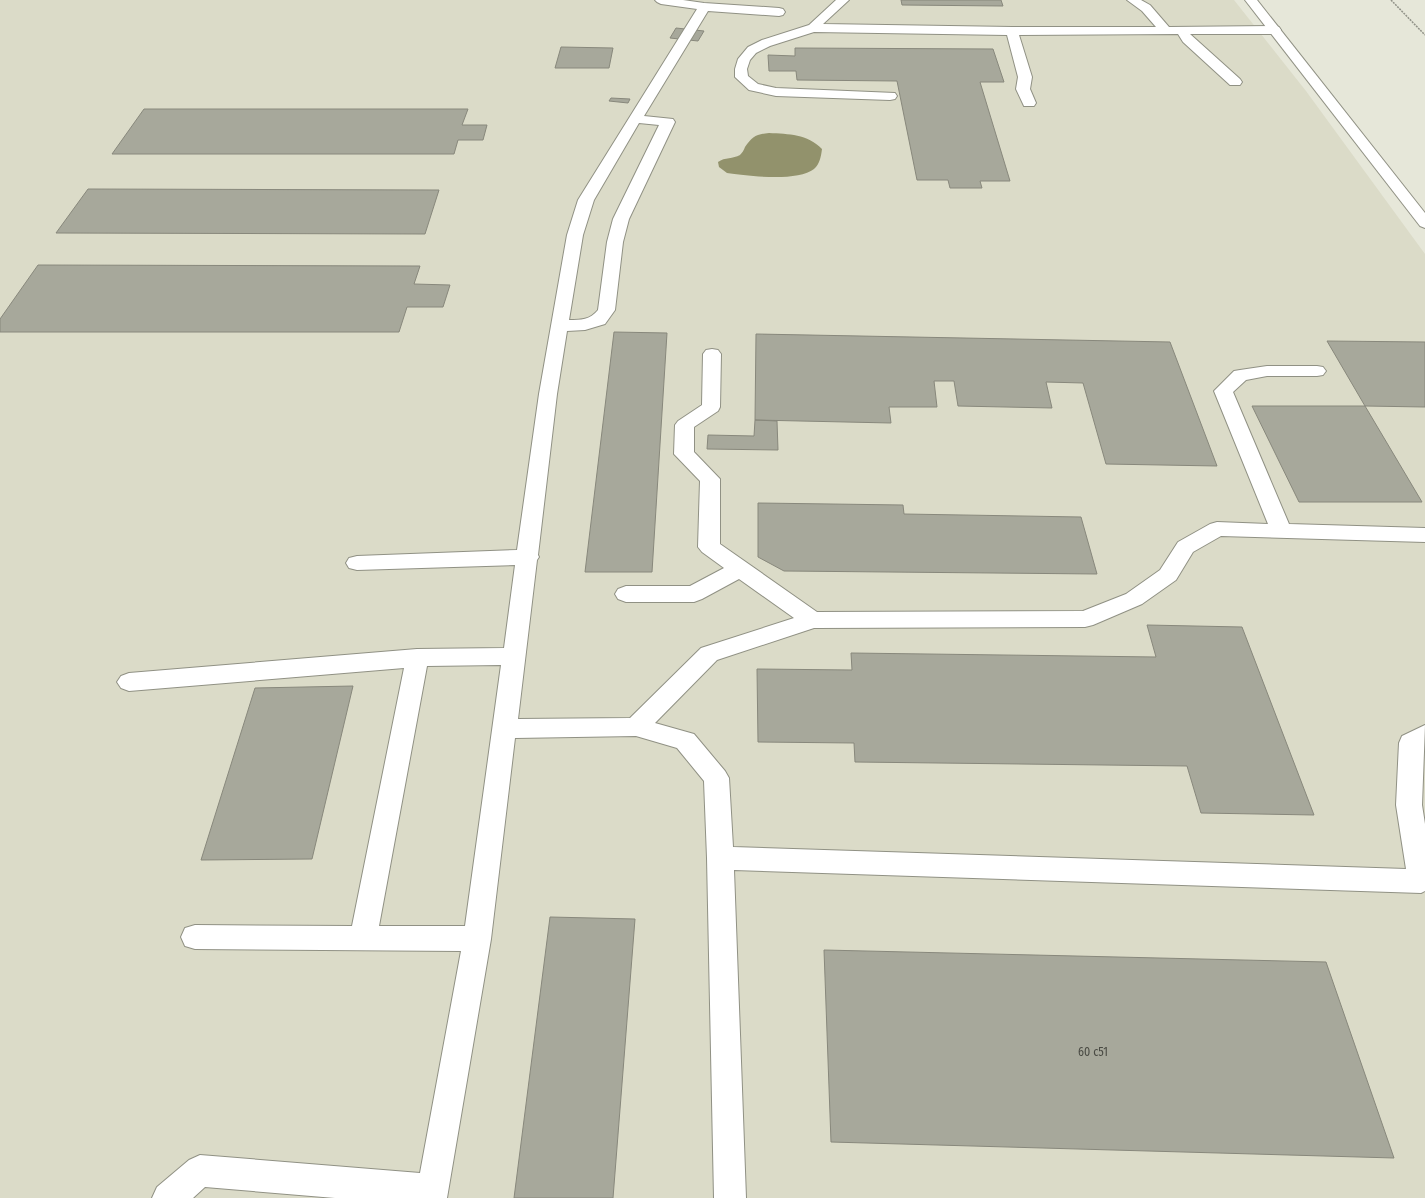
<svg xmlns="http://www.w3.org/2000/svg" width="1425" height="1198" viewBox="0 0 1425 1198" font-family="'Fira Sans Condensed',sans-serif">
  <rect width="100%" height="100%" fill="#e6e7d9"/>
  <path fill="#dbdbc8" d="M0,0H1234L1306,91L1425,254V1198H0Z"/>
  <path fill="#92926c" d="M769,133C789,134 807,134 822,149C821,156 820,164 814,169C798,182 748,176 727,173L719,167L718,162C725,157 733,159 740,155C742,153 744,150 745,147C752,137 756,134 769,133Z"/>
  <path fill="#a7a89b" stroke="#88887c" d="M901,0H1001L1003,6L902,5Z
    M676,28L704,31L698,41L670,38Z
    M561,47L613,48L609,68H555Z
    M795,48L993,49L1004,82H980L1010,181H980L982,188H950L948,180H917L897,81L797,80L796,71H769L768,55L795,56Z
    M611,98L630,99L628,103L609,101Z
    M144,109H468L462,125H487L483,140H458L454,154H112Z
    M88,189L439,190L425,234L56,233Z
    M38,265L420,266L414,284L450,285L443,307H407L399,332H0V319Z
    M614,332L667,333L652,572H585Z
    M756,334L1170,342L1217,466L1106,464L1083,383L1046,382L1052,408L958,406L954,381H934L937,407H889L891,423L755,420Z
    M1327,341L1425,342V407L1365,406Z
    M1252,406H1365L1422,502H1299Z
    M755,420L777,421L778,450L707,449L708,435L754,436Z
    M758,503L903,505L904,514L1081,517L1097,574L784,571L758,557Z
    M1147,625L1242,627L1314,815L1201,813L1187,766L855,762L854,743L758,742L757,669L852,670L851,653L1156,657Z
    M353,686L312,859L201,860L255,688Z
    M550,917L635,919L613,1198H514Z
    M824,950L1326,962L1394,1158L831,1142Z"/>
  <g fill="none" stroke-linecap="round" stroke-linejoin="round">
    <g stroke="#909184" stroke-width="2">
      <path id="lane" d="M655,0H683L704,3L779,8L783,9L785,12L783,15L779,16L708,11L644,116L673,119L675,122L629,219L623,242L615,310L605,324L585,330L567,331L557,394L538,555L539,557L537,560L518,719L630,718L701,648L794,618L739,579L702,599L694,602H626L618,599L615,594L618,589L626,586H690L724,568L702,552L698,547L700,481L674,454L675,425L678,421L702,405L703,354L706,350L712,349L718,350L721,354L720,407L718,411L694,427V452L720,479V544L817,612L1083,611L1126,594L1160,570L1178,542L1210,524L1217,522L1268,524L1214,391L1234,371L1240,370L1267,366H1317L1323,367L1326,371L1323,375L1317,376H1267L1246,380L1233,392L1289,524L1425,528V542L1221,536L1193,552L1176,580L1142,604L1093,625L1085,627L814,628L717,660L655,723L694,734L725,771L729,778L733,847L1406,869L1396,805L1399,743L1402,736L1425,725L1422,805L1425,824V891L1421,893L734,870L746,1198H714L707,858L704,781L677,748L636,736L515,738L491,939L447,1198H335L205,1187L193,1198H152L157,1187L189,1160L200,1155L420,1173L461,951L195,949L185,946L181,937L185,928L195,925L352,926L404,668L129,691L121,688L117,682L121,676L129,673L417,649L504,648L515,565L357,570L349,568L346,563L349,558L357,556L517,550L539,394L567,235L578,200L697,9L661,4L657,2ZM639,123L659,125L613,219L607,242L598,310C590,320 581,320 569,320L583,235L594,200ZM501,665L465,926H379L427,666Z
        M836,0H849L823,24L1012,27H1156L1142,11L1127,0H1141L1150,5L1169,27L1275,26L1279,27L1281,30L1279,33L1275,34H1190L1240,79L1242,82L1240,85H1230L1183,42L1178,34L1019,35L1032,77L1030,89L1036,103L1034,106H1024L1016,89L1018,77L1007,35L814,32L770,46L756,53L750,60L747,69L748,76L758,84L776,88L895,93L897,96L895,99L890,100L776,96L749,90L735,77V69L738,59L748,47L762,40L809,25Z"/>
    </g>
    <g stroke="#909184" stroke-width="2">
      <path id="secondary" d="M1245,0H1257L1425,213V228L1420,226Z"/>
    </g>
    <path stroke="#919288" stroke-width="1.5" stroke-dasharray="2 1" stroke-linecap="butt" d="M1391,0L1425,35"/>
    <use href="#lane" fill="#fff" fill-rule="evenodd"/>
    <use href="#secondary" fill="#fff" fill-rule="evenodd"/>
  </g>
  <g text-anchor="middle" dominant-baseline="central" stroke-width="4" stroke-linejoin="round" paint-order="stroke">
    <g font-size="12" fill="#4a4b44">
      <text x="1093" y="1052">60 с51</text>
    </g>
  </g>
</svg>
